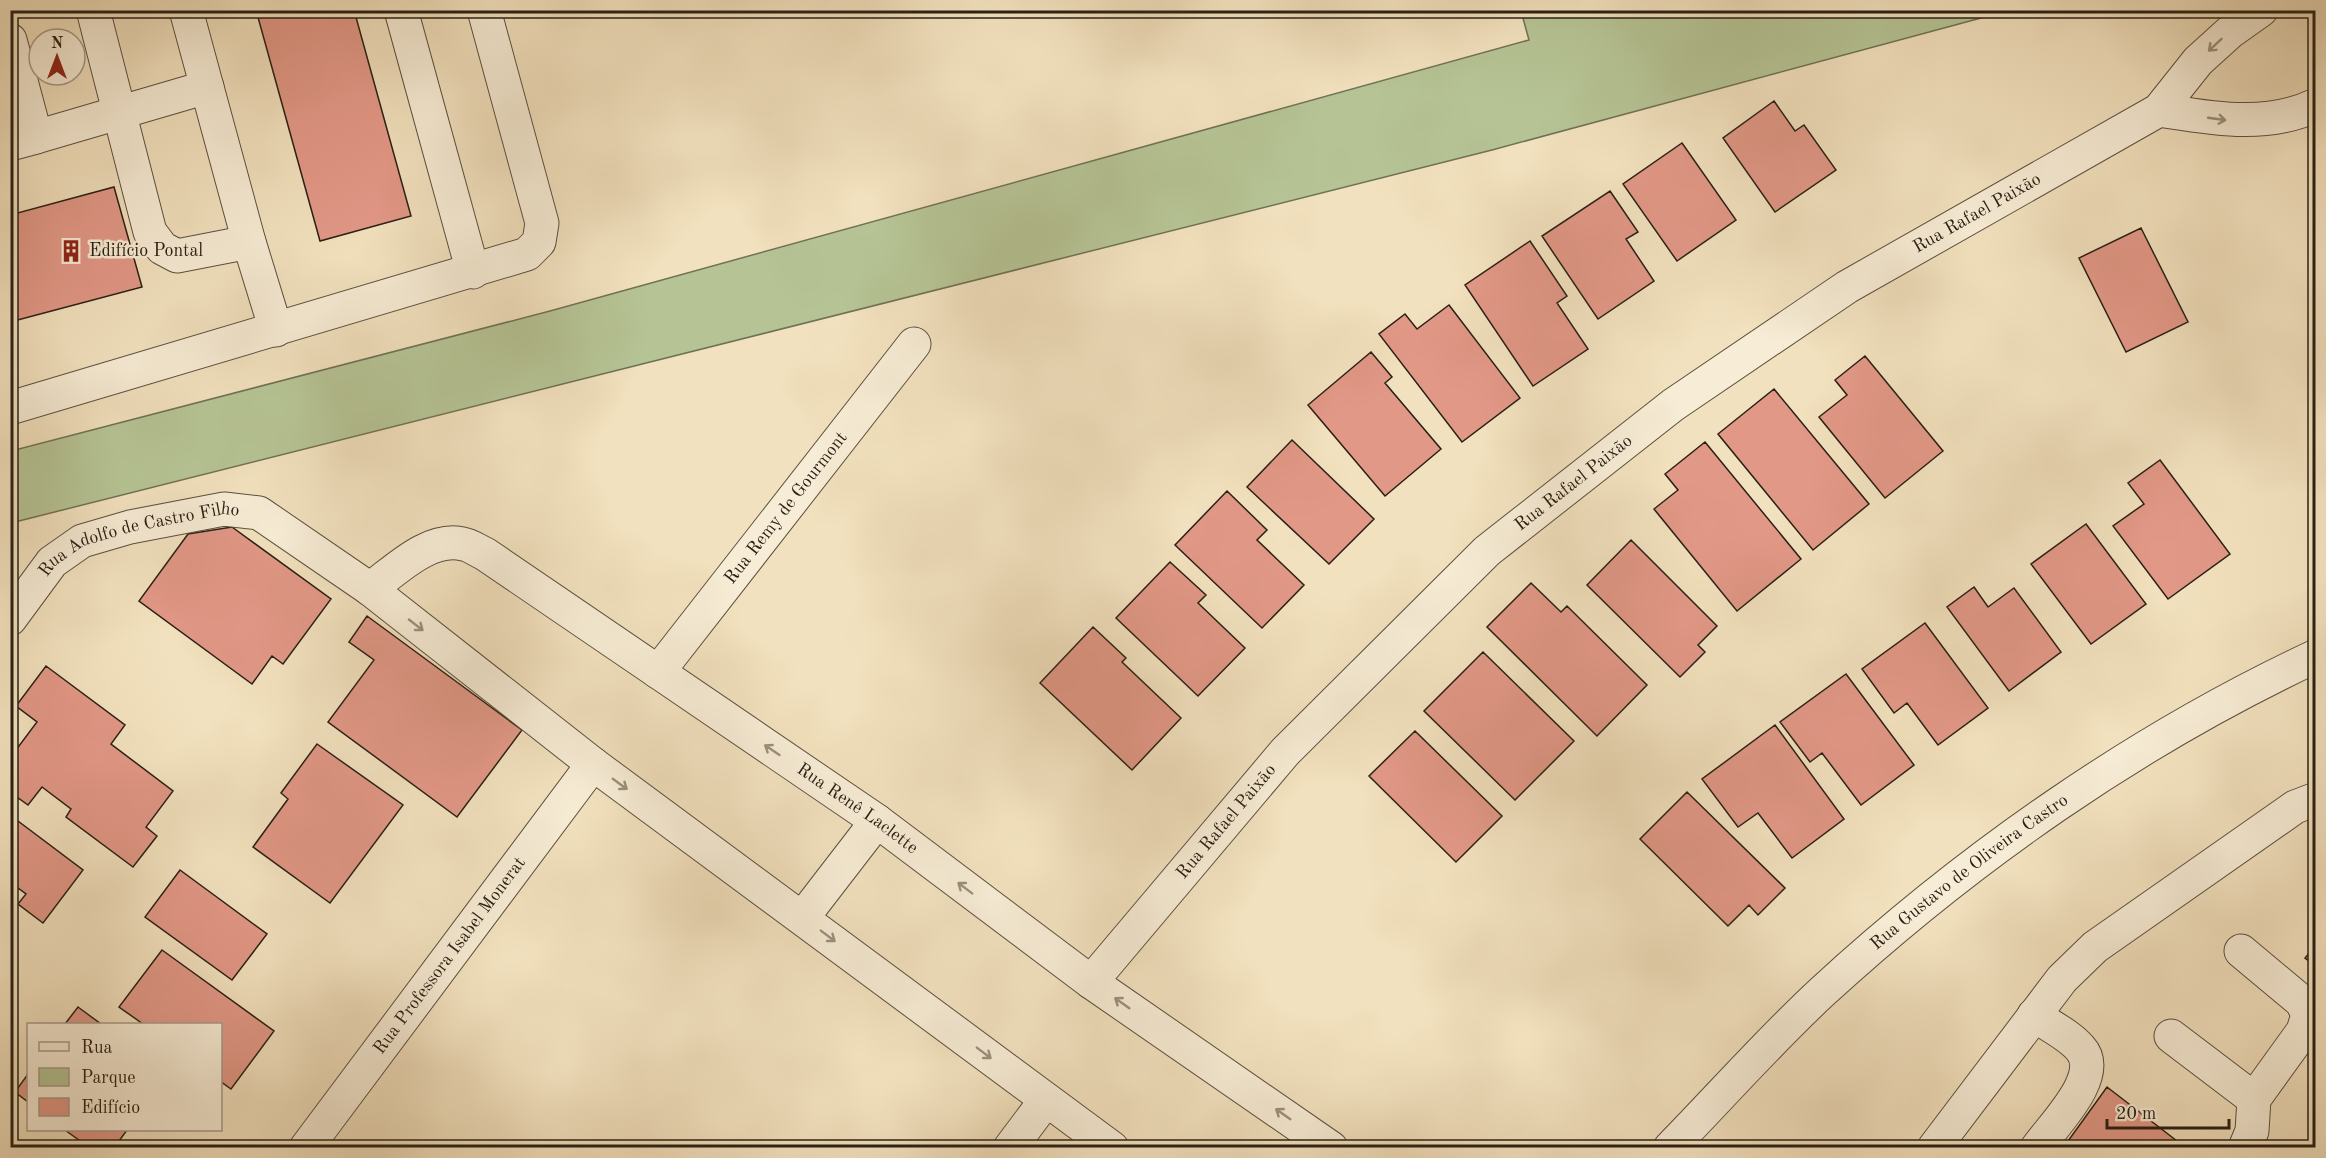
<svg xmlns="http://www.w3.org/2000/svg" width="2326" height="1158" viewBox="0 0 2326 1158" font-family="'Old Standard TT',serif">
  <rect width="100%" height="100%" fill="#f2e1be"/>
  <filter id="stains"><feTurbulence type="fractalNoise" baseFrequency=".00333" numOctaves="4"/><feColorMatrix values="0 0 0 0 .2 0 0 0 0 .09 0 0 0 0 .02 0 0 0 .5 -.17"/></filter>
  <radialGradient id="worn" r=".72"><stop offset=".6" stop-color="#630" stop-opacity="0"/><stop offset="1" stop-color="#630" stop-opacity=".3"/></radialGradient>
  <path fill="#b6c495" stroke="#707255" stroke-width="1.5" d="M1521,11H2007L1492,150L11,523V451L550,311L1529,40Z"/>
  <path fill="#e29887" stroke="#292015" stroke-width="1.5" d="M256,10H354L411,216L320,241Z
    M1774,101L1795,131L1804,125L1836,170L1775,212L1723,138Z
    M1682,143L1736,220L1677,261L1623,184Z
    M114,187L142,287L10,322V215Z
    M1610,191L1638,232L1626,239L1654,281L1598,319L1542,236Z
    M2141,228L2188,322L2126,352L2079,258Z
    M1530,241L1567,296L1557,303L1588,349L1533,386L1465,285Z
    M1449,305L1520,398L1462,442L1379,334L1405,314L1417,329Z
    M1371,352L1392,377L1385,383L1441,449L1385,496L1308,405Z
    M1865,356L1943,451L1885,498L1819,417L1847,395L1835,380Z
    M1774,389L1869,504L1813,550L1718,434Z
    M1292,440L1374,519L1329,564L1247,487Z
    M1705,442L1801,559L1737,611L1654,509L1678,490L1665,474Z
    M2160,460L2230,554L2168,599L2113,526L2144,504L2128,483Z
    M1227,491L1267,530L1257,540L1304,585L1262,628L1175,545Z
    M2086,524L2146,604L2091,644L2031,564Z
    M232,527L331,599L283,664L272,656L252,684L139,601L188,534Z
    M1631,540L1717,626L1698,645L1705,652L1680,677L1587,585Z
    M1170,562L1206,595L1198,603L1245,648L1198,696L1116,618Z
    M1531,583L1561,612L1567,606L1647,685L1597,736L1487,627Z
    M1974,587L1988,607L2014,588L2061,652L2009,691L1947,607Z
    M367,616L522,730L457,817L328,722L374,660L349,642Z
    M1925,623L1988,708L1938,745L1907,703L1894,713L1862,669Z
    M1093,627L1126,658L1122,662L1181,718L1132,770L1040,683Z
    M1483,652L1574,741L1515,800L1424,711Z
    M46,666L125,725L111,744L173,791L146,827L157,836L133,867L66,817L71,809L42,787L28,805L10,792V752L13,754L37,722L16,706Z
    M1846,674L1914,765L1861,805L1822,753L1810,762L1780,722Z
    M1775,725L1844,819L1792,858L1758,813L1738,827L1702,779Z
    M1415,731L1502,816L1456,862L1369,776Z
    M317,744L403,805L330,903L253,847L288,799L281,793Z
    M1687,792L1785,888L1758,915L1749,905L1728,926L1640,839Z
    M10,815L83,870L43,923L18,904L26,894L10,882Z
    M180,870L267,934L232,980L145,917Z
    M2316,945V966L2305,958Z
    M162,950L274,1031L231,1089L220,1081V1024H143L119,1007Z
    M78,1007L101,1024H65Z
    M28,1074V1102L15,1092Z
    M2107,1087L2186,1148H2063Z
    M65,1130H127L114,1148H90Z"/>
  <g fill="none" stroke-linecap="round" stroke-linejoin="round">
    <g stroke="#5b503f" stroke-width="35">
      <g id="minor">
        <path d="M93,10L150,232L162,248L177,256L249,242"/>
        <path d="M186,10L249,242L276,330"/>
        <path d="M401,10L473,272"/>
        <path d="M10,40L36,137L10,144"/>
        <path d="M2159,110C2211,118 2266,129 2316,105"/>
        <path d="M36,137L207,87"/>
        <path d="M10,408L527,254L539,242L542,223L484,10"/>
        <path id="s1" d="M370,589C395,571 429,536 463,544C470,545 478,551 485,554L877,821L1091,982L1331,1148"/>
        <path id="s2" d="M10,619L52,562L82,541L130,527L224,509L259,513L370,589L593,764L1112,1148"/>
        <path id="s3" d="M658,672L914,344"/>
        <path d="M803,917L877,821"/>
        <path d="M2241,951L2302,1002L2308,1015L2303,1031L2254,1099L2252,1131L2245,1148"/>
        <path id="s4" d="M1091,982L1285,752L1487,551L1673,405L1847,287L2159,110L2198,61L2230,32L2261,10"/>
        <path d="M2034,1015C2048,1025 2069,1035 2080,1048C2105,1075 2054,1124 2037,1148"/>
        <path d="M2171,1036L2254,1099"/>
        <path id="s5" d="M306,1148L593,764"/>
        <path d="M1010,1148L1046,1100"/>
        <path id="s6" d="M1670,1148C1721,1096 1769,1041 1822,992C1968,858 2136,740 2316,656"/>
        <path d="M1934,1148L2062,979L2095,947L2295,807L2316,799"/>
      </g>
    </g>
    <use href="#minor" stroke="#f7ecd5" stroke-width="33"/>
  </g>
  <defs><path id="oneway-shaft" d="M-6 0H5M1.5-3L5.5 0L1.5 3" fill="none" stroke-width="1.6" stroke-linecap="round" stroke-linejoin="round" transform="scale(1.5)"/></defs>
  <g stroke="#9a907f">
    <use href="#oneway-shaft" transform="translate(2215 45) rotate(137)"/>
    <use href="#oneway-shaft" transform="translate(2217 119) rotate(8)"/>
    <use href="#oneway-shaft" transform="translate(416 625) rotate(38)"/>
    <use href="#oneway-shaft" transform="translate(772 750) rotate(-146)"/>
    <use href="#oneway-shaft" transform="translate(620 784) rotate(36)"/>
    <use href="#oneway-shaft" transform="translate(965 888) rotate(-143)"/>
    <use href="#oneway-shaft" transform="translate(828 936) rotate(37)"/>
    <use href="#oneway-shaft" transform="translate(1122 1003) rotate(-145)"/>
    <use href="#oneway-shaft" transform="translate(984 1053) rotate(37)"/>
    <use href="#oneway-shaft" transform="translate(1283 1114) rotate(-145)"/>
  </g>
  <defs>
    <g id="building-bare" transform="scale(1.8)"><path d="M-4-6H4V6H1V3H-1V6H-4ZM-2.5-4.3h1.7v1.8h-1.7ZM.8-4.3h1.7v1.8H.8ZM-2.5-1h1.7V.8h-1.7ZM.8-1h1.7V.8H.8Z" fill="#8f2418" stroke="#f7ecd5" stroke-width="2.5" paint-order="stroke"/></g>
  </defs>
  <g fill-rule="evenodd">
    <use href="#building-bare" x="71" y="251"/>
  </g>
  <g text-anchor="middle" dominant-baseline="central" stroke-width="5" stroke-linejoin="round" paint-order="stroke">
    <g font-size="18" fill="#292015" stroke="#f7ecd5">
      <text stroke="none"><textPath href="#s4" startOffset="1182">Rua Rafael Paixão</textPath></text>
      <text stroke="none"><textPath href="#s4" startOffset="696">Rua Rafael Paixão</textPath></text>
      <text stroke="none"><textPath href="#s3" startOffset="208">Rua Remy de Gourmont</textPath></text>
      <text stroke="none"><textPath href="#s2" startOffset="162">Rua Adolfo de Castro Filho</textPath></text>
      <text stroke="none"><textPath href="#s1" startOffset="582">Rua Renê Laclette</textPath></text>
      <text stroke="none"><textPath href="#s4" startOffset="210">Rua Rafael Paixão</textPath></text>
      <text stroke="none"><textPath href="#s6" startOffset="408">Rua Gustavo de Oliveira Castro</textPath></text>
      <text stroke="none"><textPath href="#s5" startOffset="240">Rua Professora Isabel Monerat</textPath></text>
    </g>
    <g font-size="18" fill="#292015" stroke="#f7ecd5" text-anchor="start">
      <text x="89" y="251">Edifício Pontal</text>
    </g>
  </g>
  <rect width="2326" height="1158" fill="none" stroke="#f2e1be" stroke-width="36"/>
  <rect x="12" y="12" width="2302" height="1134" fill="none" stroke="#292015" stroke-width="3"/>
  <rect x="18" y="18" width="2290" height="1122" fill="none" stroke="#292015" stroke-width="1.5"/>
  <rect x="27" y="1023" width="195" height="108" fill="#f7ecd5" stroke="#a59a88" stroke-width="1.5"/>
  <rect x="39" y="1042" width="30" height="9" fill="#f7ecd5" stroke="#a59a88" stroke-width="1.5"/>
  <text x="81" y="1053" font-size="18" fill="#292015">Rua</text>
  <rect x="39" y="1068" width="30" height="18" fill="#b6c495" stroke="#a59a88" stroke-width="1.5"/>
  <text x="81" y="1083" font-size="18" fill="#292015">Parque</text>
  <rect x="39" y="1098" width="30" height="18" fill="#e29887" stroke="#a59a88" stroke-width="1.5"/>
  <text x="81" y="1113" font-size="18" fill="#292015">Edifício</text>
  <g transform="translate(57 57)"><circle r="28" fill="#f7ecd5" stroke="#a59a88" stroke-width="1.5"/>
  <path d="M0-4.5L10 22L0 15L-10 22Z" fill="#8f2418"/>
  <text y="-9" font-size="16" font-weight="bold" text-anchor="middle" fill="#292015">N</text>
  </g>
  <path d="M2107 1119v9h122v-9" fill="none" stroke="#292015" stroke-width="3"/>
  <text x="2116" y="1119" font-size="18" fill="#292015" stroke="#f7ecd5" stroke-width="4.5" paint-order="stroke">20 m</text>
  <rect width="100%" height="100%" filter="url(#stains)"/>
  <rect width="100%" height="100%" fill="url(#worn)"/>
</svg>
